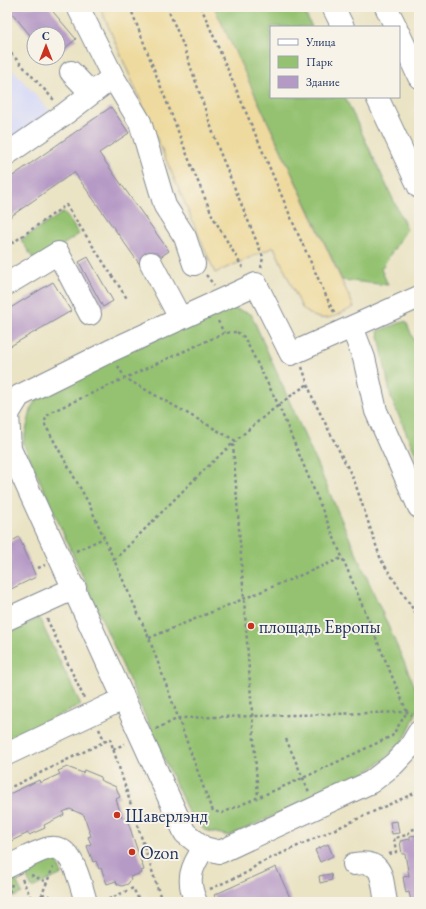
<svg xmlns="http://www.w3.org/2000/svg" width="426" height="909" viewBox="0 0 426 909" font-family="'EB Garamond',serif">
  <rect width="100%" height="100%" fill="#f7f3e8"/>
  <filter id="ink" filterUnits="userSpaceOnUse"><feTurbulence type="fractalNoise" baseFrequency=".025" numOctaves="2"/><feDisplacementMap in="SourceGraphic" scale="8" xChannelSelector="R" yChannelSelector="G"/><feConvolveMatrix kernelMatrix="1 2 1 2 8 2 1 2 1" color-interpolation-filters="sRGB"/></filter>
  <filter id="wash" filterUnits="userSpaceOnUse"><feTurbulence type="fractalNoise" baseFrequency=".012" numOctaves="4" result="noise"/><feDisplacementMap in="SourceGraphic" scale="16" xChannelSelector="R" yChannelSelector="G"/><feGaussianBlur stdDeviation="0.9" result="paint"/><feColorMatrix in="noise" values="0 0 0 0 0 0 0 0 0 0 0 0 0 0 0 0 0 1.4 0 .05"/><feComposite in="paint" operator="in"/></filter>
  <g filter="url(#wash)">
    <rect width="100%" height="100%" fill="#eae3c4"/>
    <path fill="#d4d8f9" d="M7,63L50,111L7,142Z"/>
    <path fill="#94c271" stroke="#587868" d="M214,7H302L312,27H271V97H345L407,229L381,269L388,285L342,280Z
      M64,212L79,234L36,263L21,240Z
      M229,307L251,314L419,696V707L405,738L385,759L361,776L229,836L204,830L189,814L23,443L32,406L45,388Z
      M406,321L416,346H419V462L391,398L378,331Z
      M39,618L81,705L7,740V634Z
      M55,858L62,874L32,888L25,873Z
      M15,878L22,893L14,897L7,894V882Z"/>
    <path fill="#eeda9e" stroke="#84847e" d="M100,7H214L354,307C333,317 322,326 302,308L274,247L215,273Z"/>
    <g id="blocks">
      <path fill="#b69ac6" d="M7,7H49L76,39L58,54V34H34V40Z
        M111,107L129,133L99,153L169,251L143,269L74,172L7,219V180Z
        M88,257L113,301L103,307L79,262Z
        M53,282L71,311L7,348V310Z
        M19,537L36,577L7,591V540L9,543Z
        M67,767L83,773L84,770L101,777L100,780L116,787L120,797L116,799L122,818L126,816L144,870L141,871L142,873L130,877L131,879L128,884L122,886L117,884L116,881L107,884L101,868L99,869L96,861L93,862L87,846L91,844L88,837L91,836L84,815L70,809L63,812L64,815L44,825L45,828L29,835L28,833L7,843V795L39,780L40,783L60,774L58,771Z
        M397,821L399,833L392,834L390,822Z
        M419,835V902H414V900L411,901L409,892L406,893L403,877L409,876L405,854H402L400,841L410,839V836Z
        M328,844L333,856L320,862L315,850Z
        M276,867L292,902H217L214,895Z
        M331,874L332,880L320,883L319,876Z"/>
    </g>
  </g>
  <g filter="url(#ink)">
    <use href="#blocks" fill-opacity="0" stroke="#828991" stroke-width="1"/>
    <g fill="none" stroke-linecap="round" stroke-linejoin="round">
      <g stroke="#828991" stroke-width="24">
        <path id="minor" d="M78,7L113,77L140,122L165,206L185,237L194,264
          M71,72L91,93
          M7,154L66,113L113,77
          M151,263L180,318
          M7,284L58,253L90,314
          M419,297L291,354L256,284L110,351L19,396L8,414L10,449L185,833L204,848L220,852L371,782L394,764L410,747L419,732
          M352,327L364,358L376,411L419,507
          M7,619L75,588
          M7,754L123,699
          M354,864C385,859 381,878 386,902
          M7,867C20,861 33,853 46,849C73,840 80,884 86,902
          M196,902C186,880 191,867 204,848"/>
      </g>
      <g stroke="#828991" stroke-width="24">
        <path id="highway" d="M333,7L343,27
          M386,7L396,27
          M399,34L419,77
          M377,97L419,187"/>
      </g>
      <path stroke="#828991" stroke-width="2.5" stroke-dasharray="3 3" stroke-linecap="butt" d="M130,7L193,170L213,217L244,270
        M167,7L184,47L219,150L263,257L261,268
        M201,7L298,234L332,309L336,314
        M7,49L54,100
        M7,247L66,205L128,300
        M206,275L214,285
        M218,321L224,333
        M237,332L244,337L278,404L407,712L392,736L303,778L222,813L213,811L210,805L149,638L88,502L44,423L47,416L53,411L224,333Z
        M118,366L125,378L236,441
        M302,367L313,399L354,480L381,560L419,618
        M233,444L258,797
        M76,551L104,538
        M114,560C176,499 236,432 308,384
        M38,568L45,565
        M47,619L84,698
        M149,638L342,558
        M99,729L105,742
        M156,729L179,718L407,712L412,715
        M286,739L309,792
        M113,749L125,744
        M7,789L110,739L162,902
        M389,854L396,852L394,838L407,835L411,830L419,828
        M31,875L47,882
        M22,879L33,902
        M210,889L248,872L258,864L419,791
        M42,894L67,901
        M7,898L12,884
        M7,900L14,902
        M39,902L53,867
        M103,902L133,888L140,902"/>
      <use href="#minor" stroke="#fff" stroke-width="22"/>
      <use href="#highway" stroke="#fff" stroke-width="22"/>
    </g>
  </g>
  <g fill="#c8321e" stroke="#f7f3e8" stroke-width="1.5">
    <circle cx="251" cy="626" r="4"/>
    <circle cx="117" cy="815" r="4"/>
    <circle cx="132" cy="852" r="4"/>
  </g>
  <g text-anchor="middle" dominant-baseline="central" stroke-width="4" stroke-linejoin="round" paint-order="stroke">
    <g font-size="18" fill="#1b2f5e" stroke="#f7f3e8" text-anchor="start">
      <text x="259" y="626">площадь Европы</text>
      <text x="125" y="815">Шаверлэнд</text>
      <text x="140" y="852">Ozon</text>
    </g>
  </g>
  <rect width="426" height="909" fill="none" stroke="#f7f3e8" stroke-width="24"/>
  <rect x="270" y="26" width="130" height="72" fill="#f7f3e8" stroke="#9fa5b1"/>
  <rect x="278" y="39" width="20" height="6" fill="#ffffff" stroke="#9fa5b1"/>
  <text x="306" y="46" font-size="12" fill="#1b2f5e">Улица</text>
  <rect x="278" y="56" width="20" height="12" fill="#94c271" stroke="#9fa5b1"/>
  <text x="306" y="66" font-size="12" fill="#1b2f5e">Парк</text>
  <rect x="278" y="76" width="20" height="12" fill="#b69ac6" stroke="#9fa5b1"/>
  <text x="306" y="86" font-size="12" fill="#1b2f5e">Здание</text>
  <g transform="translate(46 46)"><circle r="19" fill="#f7f3e8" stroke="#9fa5b1"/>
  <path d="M0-3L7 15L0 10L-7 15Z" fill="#c8321e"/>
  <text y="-6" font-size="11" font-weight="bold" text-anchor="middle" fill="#1b2f5e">С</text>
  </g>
</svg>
